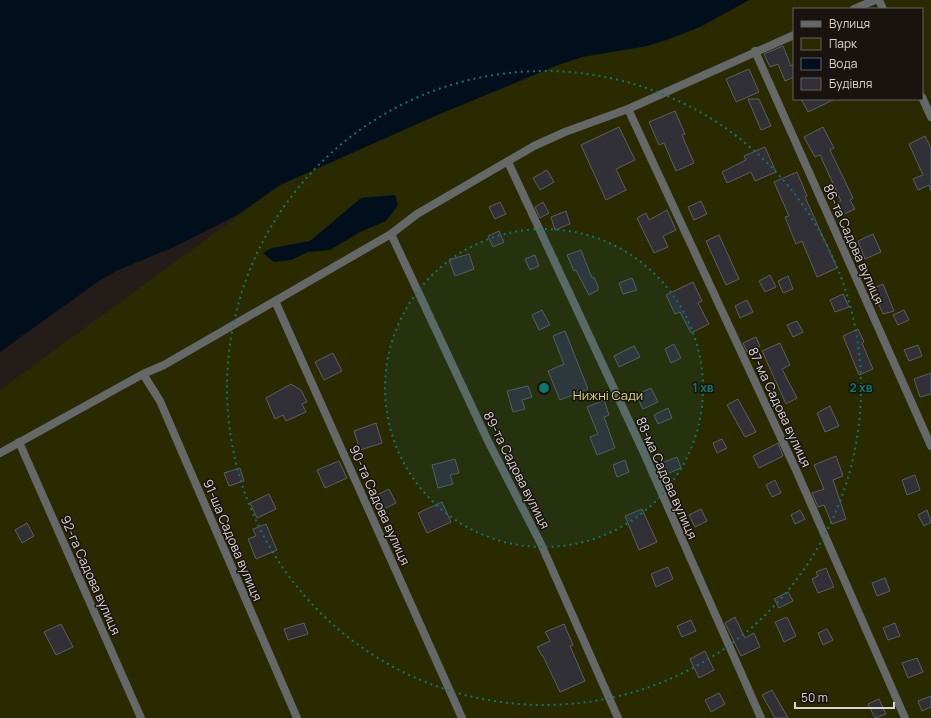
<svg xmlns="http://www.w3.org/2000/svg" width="931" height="718" viewBox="0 0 931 718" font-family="Manrope,sans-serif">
  <rect width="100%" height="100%" fill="#231c19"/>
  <path fill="#2a2a00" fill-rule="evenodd" d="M749,0H931V718H0V390L280,185L435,116L558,65L582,57L647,46L669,39L700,27ZM794,9H922V99H794Z"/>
  <path fill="#000f1b" d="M0,0H749L700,27L669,39L647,46L582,57L558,65L435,116L280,185L237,215L174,247L116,271L96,283L0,352Z
    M395,195L398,205L386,221L360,232L330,250L308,252L291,260L274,262L263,253L272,248L310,241L361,198Z"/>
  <path fill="#313037" stroke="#5d5d64" d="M783,46L791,66L794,64V77L785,81L778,64L770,67L764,54Z
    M749,69L759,92L736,102L726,79Z
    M748,99H759L771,126L761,130Z
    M801,99H835L808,112Z
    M675,111L685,134L682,135L694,163L676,171L664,143L659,145L649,122Z
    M619,127L635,160L616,169L626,190L606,200L581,145Z
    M823,127L834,148L830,150L853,198L850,200L855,209L840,216L834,204L841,201L820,155L815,157L804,137Z
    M925,136L931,148V191L929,185L918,190L913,179L923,175L909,144Z
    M765,147L776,172L755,181L751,172L727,183L722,172L746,160L744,156Z
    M547,170L554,182L540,190L533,178Z
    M797,172L807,196L805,197L837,268L817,277L802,241L796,244L785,217L789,216L774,182Z
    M701,201L707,214L694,220L688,207Z
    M500,202L506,214L495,219L489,207Z
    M543,202L549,213L540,218L535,207Z
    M667,210L676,230L663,236L668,247L654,253L637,218L646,213L649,220Z
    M566,211L570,224L555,230L551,217Z
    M499,231L504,242L493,247L488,236Z
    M873,234L881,252L865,259L858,241Z
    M719,235L739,279L726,285L706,241Z
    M581,250L592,278L594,277L598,286V290L589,295L576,270L574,271L567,255Z
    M469,254L474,269L455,276L449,260Z
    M535,255L539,266L530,270L525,259Z
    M770,275L776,287L765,292L759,281Z
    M788,276L793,289L783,293L778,281Z
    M632,278L637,290L623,294L619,283Z
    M693,282L702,301L698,303L709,324L691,333L680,312L675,314L666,295Z
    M883,284L894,311L883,314L872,289Z
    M843,294L849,307L835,312L830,300Z
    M747,300L753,312L740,318L735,306Z
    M542,310L550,325L539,330L532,315Z
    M904,310L909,320L898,325L893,315Z
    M797,321L803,332L793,337L787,325Z
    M858,329L864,342L862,343L873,369L859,375L843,336Z
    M565,331L588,389L560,400L548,371L564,364L553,336Z
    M756,337L760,346L747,352L743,343Z
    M780,343L790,365L782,369L797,398L786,404L762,351Z
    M674,344L681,358L671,363L665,349Z
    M918,345L922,356L909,361L904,350Z
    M634,346L640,357L619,367L614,356Z
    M333,353L342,371L324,380L315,362Z
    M931,373V394L920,397L914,379Z
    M291,384L301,390L307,402L302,404L306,412L286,421L283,415L275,419L266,398Z
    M528,386L532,397L522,400L525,409L513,412L507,391Z
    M651,388L658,402L643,409L636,395Z
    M738,399L756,432L745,437L727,405Z
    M604,400L609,415L604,417L615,448L597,455L590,437L598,434L587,407Z
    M830,406L839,426L825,432L817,413Z
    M668,408L672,418L658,424L654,415Z
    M376,423L382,443L360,450L354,431Z
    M722,439L727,448L717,453L713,443Z
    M778,443L783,456L759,468L753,456Z
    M836,456L843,476L833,480L846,519L832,524L824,505L818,507L812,493L824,489L814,465Z
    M677,457L681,468L667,474L662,463Z
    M455,459L459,473L450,475L453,484L438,488L432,465Z
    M625,460L629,472L617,477L613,465Z
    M339,461L347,478L325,488L317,470Z
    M240,468L244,481L229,486L224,473Z
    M915,475L920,490L907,495L902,480Z
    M775,480L781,493L772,497L766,485Z
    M389,489L396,503L382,510L375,496Z
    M269,494L276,509L257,518L250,503Z
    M442,502L451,522L427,533L418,513Z
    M642,509L657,542L639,550L625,516Z
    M701,509L707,521L695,527L689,515Z
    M800,510L805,519L795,524L791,515Z
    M927,510L931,522L924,526L918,515Z
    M27,523L34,536L22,543L15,530Z
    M266,524L277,550L256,559L248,539L256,536L253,529Z
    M668,567L673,579L656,587L651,574Z
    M826,568L834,587L818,593L812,579L818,576L816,572Z
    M885,578L890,591L877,596L872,583Z
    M788,592L793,601L779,608L774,599Z
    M735,617L745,638L754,633L760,647L741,656L725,623Z
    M787,617L796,636L784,642L775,622Z
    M691,620L696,631L682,637L677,626Z
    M304,623L308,634L288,640L284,629Z
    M895,623L900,636L888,640L883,628Z
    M61,624L73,647L56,655L44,632Z
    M564,624L573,645L570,646L585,681L560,692L543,656H542L537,647L550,641L545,632Z
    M827,629L833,640L823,645L818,633Z
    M705,651L714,670L699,678L690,659Z
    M917,658L923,672L908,678L902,663Z
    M772,690L788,718H775L762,695Z
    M719,693L725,704L711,712L705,700Z
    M931,696V707L922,711L918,701Z
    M879,699L886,714L875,718L868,704Z"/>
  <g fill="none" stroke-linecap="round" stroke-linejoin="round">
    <path stroke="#646868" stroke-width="8" d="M879,0L883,9
      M854,9L875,0
      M755,51L931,446
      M922,97L931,117
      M628,109L796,470L905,718
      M508,162L644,453L761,718
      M391,234L488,441L541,544L618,718
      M275,301L462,718
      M143,374L160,401L297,718
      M19,442L141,718
      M0,453L143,374L164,365L391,234L417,214L534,146L565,132L628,109L794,35"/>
  </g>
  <circle cx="544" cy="388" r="159" fill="#0f766e" fill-opacity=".12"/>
  <g fill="none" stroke="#0f766e" stroke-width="2" stroke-dasharray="2 4">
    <circle cx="544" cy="388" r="159"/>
    <circle cx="544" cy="388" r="317"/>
  </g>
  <g text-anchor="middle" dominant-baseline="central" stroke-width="3" stroke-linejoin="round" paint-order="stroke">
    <g font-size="13" fill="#d9d5d2" stroke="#191310">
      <text transform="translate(854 244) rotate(66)">86-та Садова вулиця</text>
      <text transform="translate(780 407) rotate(65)">87-ма Садова вулиця</text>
      <text transform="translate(517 470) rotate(63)">89-та Садова вулиця</text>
      <text transform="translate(667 478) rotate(66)">88-ма Садова вулиця</text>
      <text transform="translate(380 505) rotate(66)">90-та Садова вулиця</text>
      <text transform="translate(233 540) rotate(67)">91-ша Садова вулиця</text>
      <text transform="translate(91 575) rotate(66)">92-га Садова вулиця</text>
    </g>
    <g font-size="13" fill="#dadd76" stroke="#191310">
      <text x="608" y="395">Нижні Сади</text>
    </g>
  </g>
  <circle cx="544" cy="388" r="6" fill="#0f766e" stroke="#191310" stroke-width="2"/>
  <g font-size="12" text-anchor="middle" font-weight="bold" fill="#0f766e" stroke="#191310" stroke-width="3" stroke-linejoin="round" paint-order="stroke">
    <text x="703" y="392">1 хв</text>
    <text x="861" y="392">2 хв</text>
  </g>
  <rect x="793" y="8" width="130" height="92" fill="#191310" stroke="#66615e"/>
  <rect x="801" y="21" width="20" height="6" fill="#646868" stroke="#66615e"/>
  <text x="829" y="28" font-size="12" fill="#d9d5d2">Вулиця</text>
  <rect x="801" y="38" width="20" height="12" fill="#2a2a00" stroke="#66615e"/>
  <text x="829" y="48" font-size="12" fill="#d9d5d2">Парк</text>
  <rect x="801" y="58" width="20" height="12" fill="#000f1b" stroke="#66615e"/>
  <text x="829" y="68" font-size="12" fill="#d9d5d2">Вода</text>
  <rect x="801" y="78" width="20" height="12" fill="#313037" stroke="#66615e"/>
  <text x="829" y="88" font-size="12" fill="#d9d5d2">Будівля</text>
  <path d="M795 702v6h99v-6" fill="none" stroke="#d9d5d2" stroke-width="2"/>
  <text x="801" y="702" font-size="12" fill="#d9d5d2" stroke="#191310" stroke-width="3" paint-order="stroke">50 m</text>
</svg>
